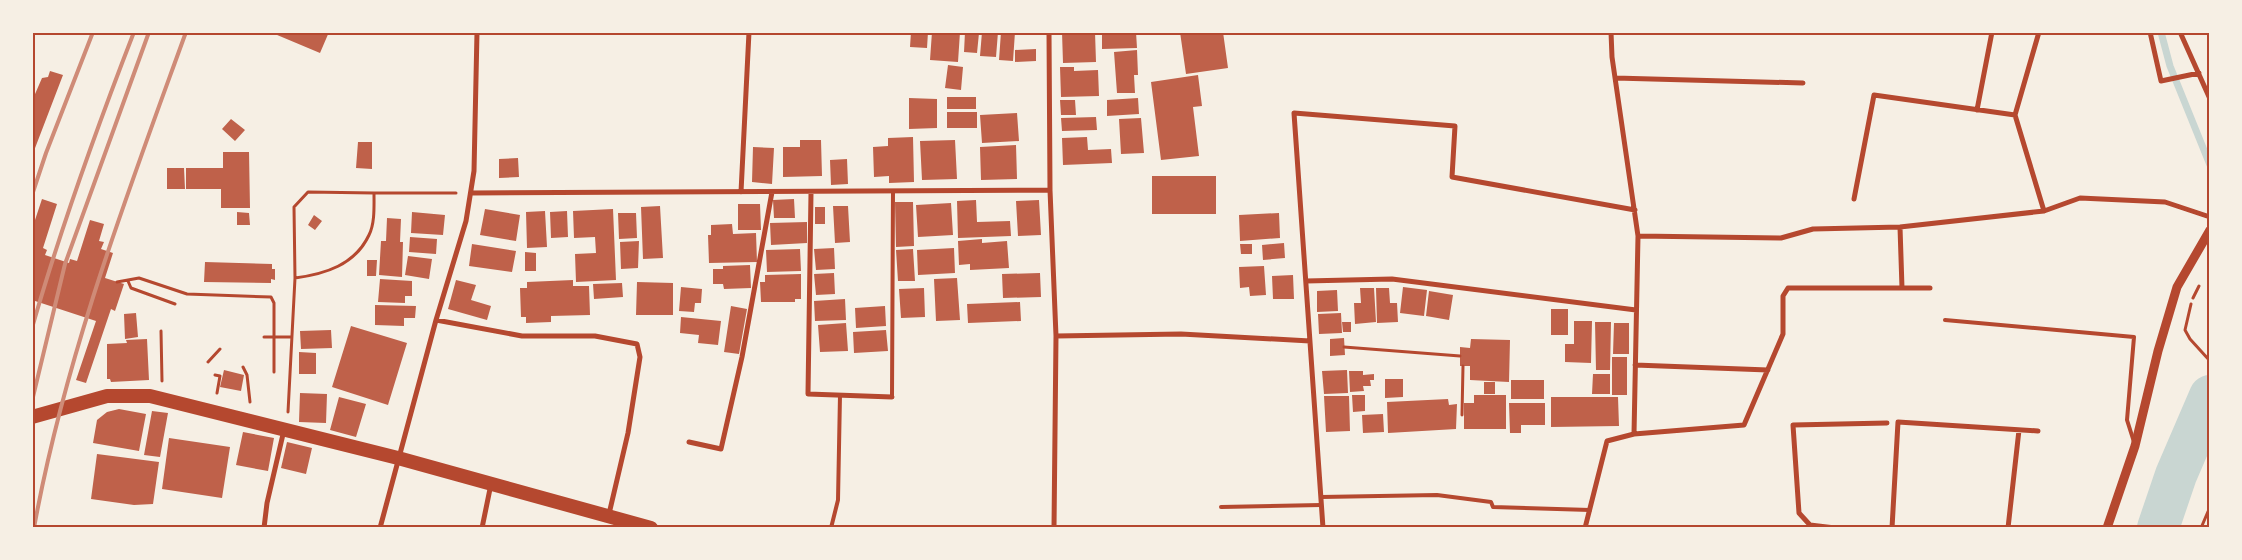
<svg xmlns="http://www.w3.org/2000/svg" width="2242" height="560" viewBox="0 0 2242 560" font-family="'Golos Text',sans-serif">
  <rect width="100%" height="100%" fill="#f6efe4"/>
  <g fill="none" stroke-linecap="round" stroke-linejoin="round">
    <path stroke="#c9d6d2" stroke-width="7" d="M2161,32L2170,66L2210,165"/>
    <path stroke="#c9d6d2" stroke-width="42" d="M2158,528L2176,475L2210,396"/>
  </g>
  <path fill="#bf614a" d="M270,32H329L320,53Z
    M911,32H928L927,48L910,47Z
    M932,32H960L958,62L930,60Z
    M965,32L979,33L977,53L964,52Z
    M982,32H998L996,57L980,56Z
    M1001,32H1015L1013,61L999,60Z
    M1062,32H1095L1096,62L1063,63Z
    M1102,32H1136L1137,48L1102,49Z
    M1180,32H1223L1228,68L1186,74Z
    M1036,49V61L1015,62V50Z
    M1137,50L1138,75H1134L1135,93H1117L1114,52Z
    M948,65L963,67L961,90L945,88Z
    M1060,67H1074V71L1098,70L1099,96L1061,97Z
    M50,71L63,75L32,156V101L42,78L48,77Z
    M1198,75L1202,106L1193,107L1199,156L1161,160L1151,82Z
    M947,97H976V109H947Z
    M909,98L937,99V128L909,129Z
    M1138,98L1139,114L1107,116V100Z
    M1060,100H1075L1076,115H1061Z
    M947,112H977V128H947Z
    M1017,113L1019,141L982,143L980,115Z
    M1096,117L1097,130L1062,131L1061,118Z
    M1141,118L1144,153L1121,154L1119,119Z
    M231,119L245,130L235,141L222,129Z
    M913,137L914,182L889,183V176L874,177L873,147L888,146V138Z
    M1087,137L1088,150L1111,149L1112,163L1063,165L1062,138Z
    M800,140H821L822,176L783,177V147H800Z
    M955,140L957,179L922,180L920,141Z
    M358,142H372V169L356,168Z
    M1016,145L1017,179L981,180L980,147Z
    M753,147L774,148L772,184L752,182Z
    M223,152H249L250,208H221V189H186V168H223Z
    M518,158L519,177L499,178V159Z
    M847,159L848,184L831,185L830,160Z
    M167,168H184L185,189H167Z
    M1152,176H1216V214H1152Z
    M42,199L57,204L43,248L47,250L45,255L69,263L70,259L77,261L90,220L104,224L99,241L104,242L101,249L113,253L105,278L124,284L115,311L111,309L86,383L76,380L96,321L32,300V229Z
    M794,199L795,218H774L773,200Z
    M976,200L977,222L1010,221L1011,236L958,238L957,201Z
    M1039,200L1041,235L1018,236L1016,201Z
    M895,202H913L914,246L896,247Z
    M951,203L953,235L918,237L916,205Z
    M738,204H760L761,230H738Z
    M660,206L663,258L643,259L641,207Z
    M833,206H848L850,242L835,243Z
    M815,207H825V224H815Z
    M485,209L520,215L516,241L480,235Z
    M613,209L616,280L576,282L575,254L596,253L595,237L574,238L573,211Z
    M545,211L547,247L527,248L526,212Z
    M567,211L568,237L551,238L550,212Z
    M237,212L249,213L250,225H237Z
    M412,212L445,215L443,235L411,233Z
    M618,213H636L637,238L619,239Z
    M1279,213L1280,238L1240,241L1239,215Z
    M314,215L322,221L315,230L308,225Z
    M387,218L401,219L400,242H403L402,277L379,275L381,241H386Z
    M807,222V243L771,245L770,223Z
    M732,224L733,234L756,233L757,262L709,263L708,235H711V225Z
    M410,237L437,239L436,254L409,252Z
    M982,239V243L1007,241L1009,268L970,270V264L959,265L958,241Z
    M639,241L638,268L621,269L620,242Z
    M1284,243L1285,258L1263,260L1262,245Z
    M472,244L516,251L512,272L469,266Z
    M1240,244H1252V254H1241Z
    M834,248L835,269L816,270L814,249Z
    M954,248L955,273L918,275L917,250Z
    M800,249L801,271L767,272L766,250Z
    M913,249L915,281H898L896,250Z
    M525,252L536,253V271H525Z
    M408,256L432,259L429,279L405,275Z
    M367,260H377L376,276H367Z
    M205,262L272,264V269H275V280L271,279V283L204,282Z
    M750,265L751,288L724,289L723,284H713V269H723V266Z
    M1264,266L1266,295L1250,296L1249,287L1240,288L1239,267Z
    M834,273L835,294L816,295L814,274Z
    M1040,273L1041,297L1003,298L1002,274Z
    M801,274V299H795V302H761L760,282H765V275Z
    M1293,275L1294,299H1273L1272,276Z
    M957,278L960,320L936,321L934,279Z
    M380,279L412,281V296H405V303L378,302Z
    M456,280L476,285L471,300L491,306L487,320L448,309Z
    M573,280V286H589L590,315L551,316V322L526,323V317H521L520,288H527V282Z
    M637,282L673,283V315H636Z
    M622,283L623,297L594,299L593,284Z
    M681,287L702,289L701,303H695L694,312L679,311Z
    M1403,287L1427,290L1424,316L1400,313Z
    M924,288L925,317L901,318L899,289Z
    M1360,288H1374L1376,322L1355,324L1354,303H1361Z
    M1376,288H1389L1390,303H1397L1398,322L1377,323Z
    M1337,290L1338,311L1317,312V291Z
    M1429,291L1453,295L1449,320L1426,316Z
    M845,299L846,320L815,321L814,301Z
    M1020,302L1021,321L968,323L967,304Z
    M375,305L416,306L415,318H404V326L375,325Z
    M731,306L747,309L739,354L724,352Z
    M885,306L886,326L856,328L855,308Z
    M1551,309H1568V335H1551Z
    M136,313L138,337L125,339L124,314Z
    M1341,313L1342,333L1319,334L1318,314Z
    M681,317L721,321L718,345L698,343L699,335L680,333Z
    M1574,321H1592L1591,363L1565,362V344H1574Z
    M1342,322H1351V332H1343Z
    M1595,322H1611L1610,370H1596Z
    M846,323L848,351L820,352L818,325Z
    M1614,323H1629V354H1613Z
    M351,326L407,343L388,405L332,387Z
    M331,330L332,348L301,349L300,331Z
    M886,330L888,351L854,353L853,332Z
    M1344,338L1345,355L1330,356V339Z
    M147,339L149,380L111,382L110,379H107V344L127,343L126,340Z
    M1471,339L1510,340L1509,382L1470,380V366H1460V347L1470,348Z
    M299,352L316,353V374H299Z
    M1612,357H1627V395H1612Z
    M224,370L244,375L241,391L220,387Z
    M1347,370L1348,393L1324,394L1322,371Z
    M1349,371H1363V375L1374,374V380H1370L1371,386H1363L1364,391L1350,392Z
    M1593,374H1610V394H1592Z
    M1385,379H1403V397L1385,398Z
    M1511,380H1544V399H1511Z
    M1484,382H1495V394H1484Z
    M300,393L327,394L326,423L299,422Z
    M1352,395H1365V411L1353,412Z
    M1474,395H1506V429H1464V403H1474Z
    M1324,396H1349L1350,431L1326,432Z
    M339,397L366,404L356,437L330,430Z
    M1551,397H1618L1619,426L1551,427Z
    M1448,399L1449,405L1457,404L1456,429L1388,433L1387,402Z
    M1509,403H1545V425H1521V433H1510Z
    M119,409L146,414L139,451L93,443L97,420L107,412Z
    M152,411L168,413L160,457L144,455Z
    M1383,414L1384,432L1363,433L1362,415Z
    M243,432L274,438L268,471L236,465Z
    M169,438L230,447L222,498L162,489Z
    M287,442L312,448L306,474L281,468Z
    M97,454L159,462L153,504L134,505L91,499Z"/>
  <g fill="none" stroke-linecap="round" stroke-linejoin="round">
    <path stroke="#b5482f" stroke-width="3" d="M295,278C325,274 355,265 369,235C375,223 374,206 374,193H456
      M128,281L131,288L175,304
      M117,282L139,278L187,294L271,297L274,303V372
      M2193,298L2199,286
      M2191,304L2185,330L2190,339L2210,361
      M161,331L162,381
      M264,337H291
      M1344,347L1460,356
      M208,362L220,349
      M243,367L247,375L250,402
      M215,375L220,376L217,393
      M288,412L295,278L294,207L308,192L374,193
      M1462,415L1463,366
      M2201,528L2210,507"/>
    <path stroke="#b5482f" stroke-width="4" d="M1945,320L2134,337L2127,420L2134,442
      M892,397L893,191
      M1321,497L1437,495L1491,502L1493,507L1590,510
      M1221,507L1321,505
      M831,528L838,500L840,395"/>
    <path stroke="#b5482f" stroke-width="5" d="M1049,32L1050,190L1056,336L1054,528
      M2039,32L2015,115L2044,211
      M2150,32L2161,81L2199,73
      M2180,32L2210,99
      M1615,78L1803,83
      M1977,110L1992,32
      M741,192L749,32
      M471,193L1050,190
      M811,193L808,394L892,397
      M1854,199L1874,95L2015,115
      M1900,227L1902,288
      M1638,236L1781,238L1813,229L1900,227L2044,211L2080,198L2165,202L2210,217
      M1306,281L1392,279L1636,310
      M436,320L522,336H595L637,344L640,357L628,433L609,514
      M1056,336L1181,334L1310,341
      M1635,365L1768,370
      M1634,434L1744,425L1783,334V296L1788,288H1930
      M689,442L721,449L742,357L772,192
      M264,528L267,503L284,430
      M380,528L436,320L466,221L474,171L477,32
      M482,528L491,484
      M1323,528L1294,113L1455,126L1452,177L1635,210
      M1585,528L1607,441L1634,434L1638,236L1612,57L1611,32
      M1835,528L1810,525L1799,513L1793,425L1887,423
      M1892,528L1898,422L2038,431
      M2008,528L2019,430"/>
    <path stroke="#b5482f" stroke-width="9" d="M2107,528L2135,446L2158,351L2177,287L2210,230"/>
    <path stroke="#b5482f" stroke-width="14" d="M32,417L107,396H150L398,458L651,528"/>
    <path stroke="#cf8b77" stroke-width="4" d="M32,195L46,153L93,32
      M32,328C61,227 96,130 134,32
      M32,401L65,264L149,32
      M34,528C65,357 127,195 186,32"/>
  </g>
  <rect width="2242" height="560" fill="none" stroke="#f6efe4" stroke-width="68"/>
  <rect x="34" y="34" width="2174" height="492" fill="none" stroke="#b5482f" stroke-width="2"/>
</svg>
